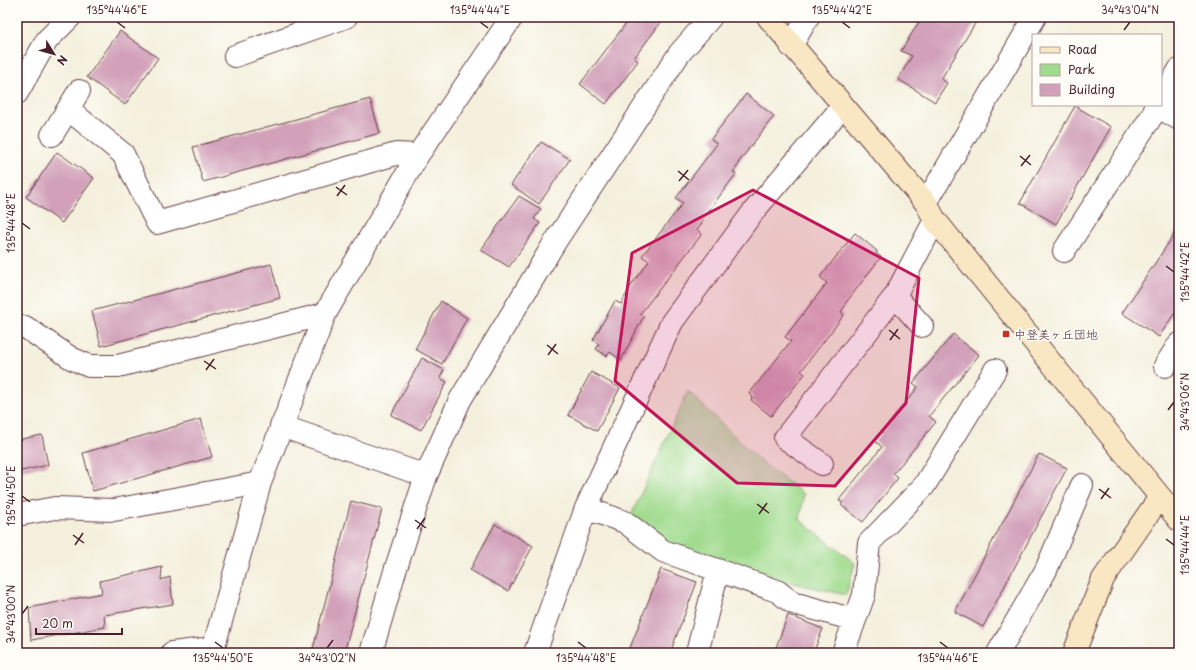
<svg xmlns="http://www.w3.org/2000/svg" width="1196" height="670" viewBox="0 0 1196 670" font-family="'Playpen Sans','Klee One',sans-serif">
  <rect width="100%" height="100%" fill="#fdfcf7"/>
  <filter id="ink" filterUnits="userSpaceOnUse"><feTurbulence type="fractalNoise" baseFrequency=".025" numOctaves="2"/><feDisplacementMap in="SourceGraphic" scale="8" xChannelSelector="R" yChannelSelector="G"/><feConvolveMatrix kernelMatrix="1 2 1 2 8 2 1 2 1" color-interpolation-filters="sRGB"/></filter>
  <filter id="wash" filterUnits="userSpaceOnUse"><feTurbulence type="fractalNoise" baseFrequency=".012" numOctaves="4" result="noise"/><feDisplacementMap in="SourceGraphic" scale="16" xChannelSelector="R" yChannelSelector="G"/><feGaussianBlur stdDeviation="0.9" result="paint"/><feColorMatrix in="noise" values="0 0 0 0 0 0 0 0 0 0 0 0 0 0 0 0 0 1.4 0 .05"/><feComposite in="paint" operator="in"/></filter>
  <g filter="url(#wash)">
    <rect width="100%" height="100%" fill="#f4f0dd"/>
    <path fill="#a0db8e" stroke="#757d5c" d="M688,391L761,462L804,494L800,520L855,563L846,595L775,579L665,542L630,518Z"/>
    <g id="blocks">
      <path fill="#d2a1b9" d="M631,17H665L634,58L638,61L606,104L580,84Z
        M922,17H979L941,79L947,83L935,102L898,79L912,56L901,51Z
        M120,31L158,58L125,105L87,77Z
        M746,94L774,116L738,163L739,164L733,172L736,174L701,221L702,223L697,230L702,234L640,314L644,316L621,360L610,352L607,356L596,349L599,344L593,340L615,301L621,304L632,284L649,261L642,256L683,203L676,198L717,144L711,139Z
        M370,99L380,133L203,182L193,147Z
        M1075,106L1111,127L1056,224L1020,203Z
        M541,142L570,159L539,204L511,185Z
        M57,152L94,178L62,223L26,197Z
        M519,196L541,209L534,219L540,223L509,267L481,250Z
        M1179,227V306L1159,337L1122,313Z
        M855,233L877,251L876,253L881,257L845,304L846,305L841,312L844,315L801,371L805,374L771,416L751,400L753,397L749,394L791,341L785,337L827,283L820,277Z
        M271,264L280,298L101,346L92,311Z
        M441,301L467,318L442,364L415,349Z
        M953,334L979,355L929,416L936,422L893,474L898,478L863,522L841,505L843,503L839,500L882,447L875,441L918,387L913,383Z
        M422,358L444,370L440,378L447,382L421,430L391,415Z
        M591,372L620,388L597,431L568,415Z
        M201,419L212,457L93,491L83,453Z
        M42,435L48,465L17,472V440Z
        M1039,454L1067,468L983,627L955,612Z
        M351,501L382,509L344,653H312Z
        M495,524L533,546L508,591L470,570Z
        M162,567L161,580L170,577L173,604L104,615L105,627L31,640L29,608L102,593L100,581Z
        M661,569L697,582L670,653H628Z
        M788,615L823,629L813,653H774Z"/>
    </g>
  </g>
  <g filter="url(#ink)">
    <use href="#blocks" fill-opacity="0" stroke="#643e46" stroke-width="1"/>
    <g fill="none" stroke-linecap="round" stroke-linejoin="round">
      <g stroke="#643e46" stroke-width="24">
        <path id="street" d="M791,46L808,17
          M235,56L346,17
          M17,93L47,40L70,17
          M1161,101L1179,70
          M1155,105L1179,119
          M68,109L123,154L157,223L396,154L418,155
          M52,135L79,91
          M926,203L1035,17
          M1064,251L1159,105
          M895,296L922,326
          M25,327L71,358L89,366H118L325,314
          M1165,366L1179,344
          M281,426L426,476
          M822,464L785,438L895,296L935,220
          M586,508L625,522L663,551L777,591L793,603L855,620
          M17,515L55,508L114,510L260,483
          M172,653L213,648
          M212,653L260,483L325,314L418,155L512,17
          M371,653L395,571L426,476L460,400L555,242L679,54L711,17
          M535,653L586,508L672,322L753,212L843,106
          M697,653L718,570
          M843,653L864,595L869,543L924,486L995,370
          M998,653L1046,570L1082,485"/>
      </g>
      <g stroke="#643e46" stroke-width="24">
        <path id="secondary" d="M768,17L926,203L935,220L1179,520
          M1074,653L1103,579L1160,497"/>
      </g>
      <use href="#street" stroke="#fff" stroke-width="22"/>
      <use href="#secondary" stroke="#f9e7c3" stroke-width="22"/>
    </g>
  </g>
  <path fill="#c2185b" fill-opacity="0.2" stroke="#c2185b" stroke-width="3" stroke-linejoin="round" d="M753,190L919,278L906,403L835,486L737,483L615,381L632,253Z"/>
  <path fill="none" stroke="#4a1f2b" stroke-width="1.5" d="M117,22L125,28M480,22L488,28M842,22L850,28M1124,30L1130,22M1020,156L1031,165M1021,166L1030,155M678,171L689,180M679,181L688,170M336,187L347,195M337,196L345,185M22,223L30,229M1166,266L1174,272M889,330L900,339M890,340L898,329M547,345L558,354M548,355L556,344M204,361L216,369M206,370L214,359M1168,410L1174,402M1099,489L1111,498M22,496L30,502M1101,499L1109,488M757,504L769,513M759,514L767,503M415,520L426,528M417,529L425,518M73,535L84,543M1166,539L1174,545M75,545L83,533M22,614L28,606M215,642L223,648M578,642L586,648M940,642L948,648M327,648L333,640"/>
  <rect fill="#c8321e" stroke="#fdfcf7" stroke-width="1.5" x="1002" y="330" width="8" height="8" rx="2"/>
  <g text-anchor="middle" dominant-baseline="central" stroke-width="3.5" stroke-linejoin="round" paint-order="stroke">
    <g font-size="12" fill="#4a1f2b" stroke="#fdfcf7" text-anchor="start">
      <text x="1014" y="334">中登美ヶ丘団地</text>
    </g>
  </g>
  <rect width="1196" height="670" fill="none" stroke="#fdfcf7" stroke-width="44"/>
  <rect x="1032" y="34" width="130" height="72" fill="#fdfcf7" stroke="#b5a4a5"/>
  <rect x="1040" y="47" width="20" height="6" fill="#f9e7c3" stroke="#b5a4a5"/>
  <text x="1068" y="54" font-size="12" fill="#4a1f2b">Road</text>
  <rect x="1040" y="64" width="20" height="12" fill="#a0db8e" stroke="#b5a4a5"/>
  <text x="1068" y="74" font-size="12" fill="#4a1f2b">Park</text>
  <rect x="1040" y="84" width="20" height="12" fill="#d2a1b9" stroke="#b5a4a5"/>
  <text x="1068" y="94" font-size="12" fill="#4a1f2b">Building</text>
  <g transform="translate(54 54) rotate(127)" stroke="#fdfcf7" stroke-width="3" paint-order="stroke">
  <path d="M0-3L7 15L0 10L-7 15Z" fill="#4a1f2b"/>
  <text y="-6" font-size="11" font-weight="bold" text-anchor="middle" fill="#4a1f2b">N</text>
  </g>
  <path d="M36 628v6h86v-6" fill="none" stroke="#4a1f2b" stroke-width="2"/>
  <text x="42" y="628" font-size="12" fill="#4a1f2b" stroke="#fdfcf7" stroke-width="3" paint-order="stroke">20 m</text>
  <rect x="22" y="22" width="1152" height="626" fill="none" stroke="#4a1f2b" stroke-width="1.5"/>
  <g font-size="10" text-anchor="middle" fill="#4a1f2b">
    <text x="117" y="14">135°44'46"E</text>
    <text x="480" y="14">135°44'44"E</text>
    <text x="842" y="14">135°44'42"E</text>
    <text x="1130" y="14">34°43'04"N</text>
    <text transform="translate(11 223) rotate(-90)" y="4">135°44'48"E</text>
    <text transform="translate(1185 272) rotate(-90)" y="4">135°44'42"E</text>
    <text transform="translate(1185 402) rotate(-90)" y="4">34°43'06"N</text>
    <text transform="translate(11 496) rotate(-90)" y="4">135°44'50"E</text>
    <text transform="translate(1185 545) rotate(-90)" y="4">135°44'44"E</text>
    <text transform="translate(11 614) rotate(-90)" y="4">34°43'00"N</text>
    <text x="223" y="662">135°44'50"E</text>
    <text x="327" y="662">34°43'02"N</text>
    <text x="586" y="662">135°44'48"E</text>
    <text x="948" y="662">135°44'46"E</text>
  </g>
</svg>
